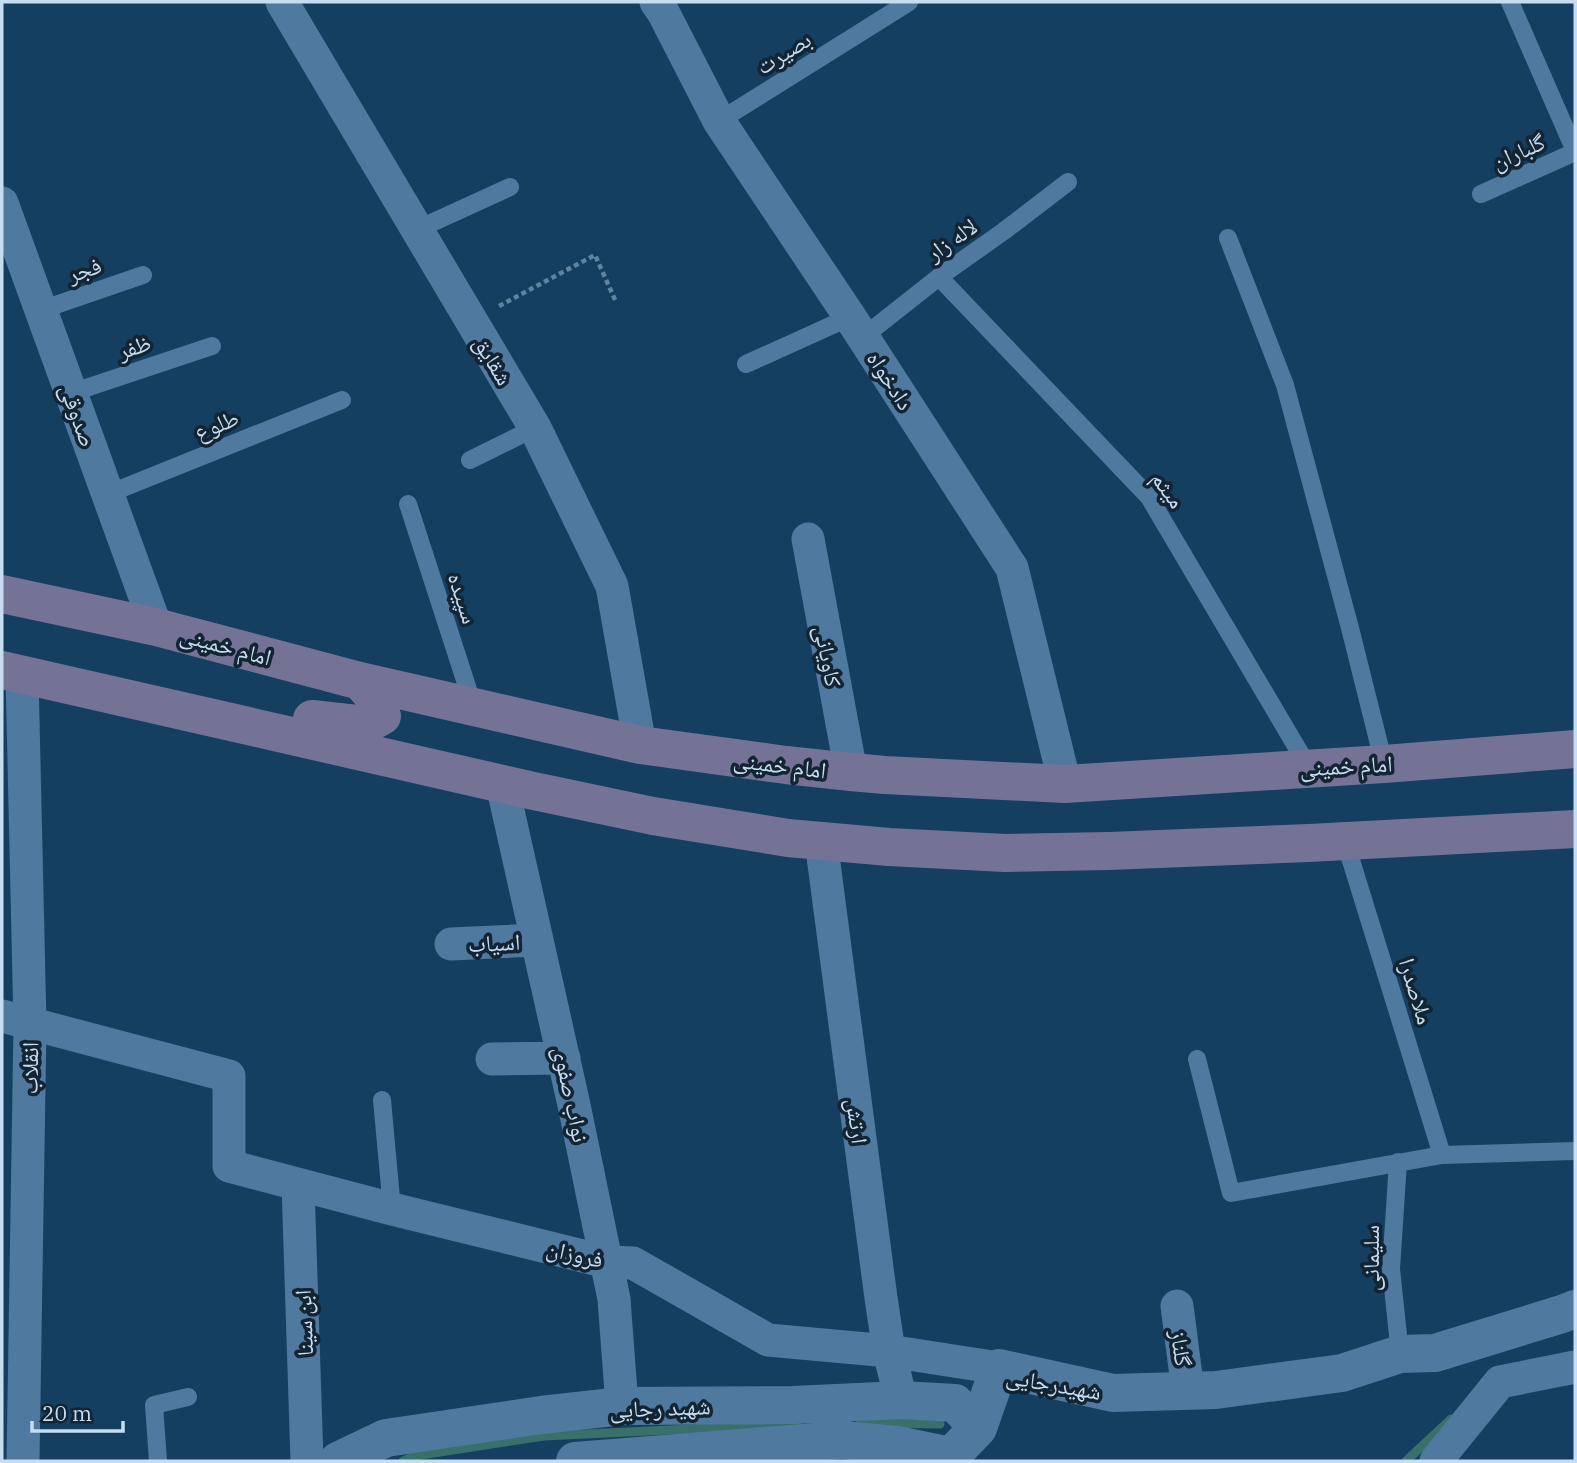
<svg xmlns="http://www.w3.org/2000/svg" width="1577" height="1463" viewBox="0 0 1577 1463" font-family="'IBM Plex Serif','Noto Naskh Arabic',serif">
  <rect width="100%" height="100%" fill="#143f60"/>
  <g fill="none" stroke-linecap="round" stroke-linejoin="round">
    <path stroke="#39706a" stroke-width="9" d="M860,1423L940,1424
      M403,1461L414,1456L544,1436L797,1424
      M1406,1461L1451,1419"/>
    <path stroke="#60839e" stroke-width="4.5" stroke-dasharray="5 3.5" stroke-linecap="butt" d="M499,306L595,255L616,302"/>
    <path stroke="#4f799e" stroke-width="18" d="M1510,2L1575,151
      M719,121L909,2
      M1481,194L1575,152
      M416,230L510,187
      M1228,238L1285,385L1350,628L1384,764
      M939,277L1149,497L1309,768
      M41,310L143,275
      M863,337L939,277L1004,231L1068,182
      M746,364L850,317
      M71,393L212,346
      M470,460L535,428
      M108,494L342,400
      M408,504L474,708
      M1345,841L1442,1155
      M1197,1059L1231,1193L1442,1155L1575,1151
      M382,1100L392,1209
      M1398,1162L1391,1269L1400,1354
      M158,1461L154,1405L188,1397"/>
    <path stroke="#4f799e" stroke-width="33" d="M282,2L535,428L612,586L640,745
      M656,2L663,12L719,121L850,317L1012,568L1065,784
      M2,203L156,627
      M808,539L851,772
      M22,675L30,1024L23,1461
      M502,784L574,1105L614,1299L622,1406
      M821,841L881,1298L889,1351L901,1400
      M451,944L537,940
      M2,1016L229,1076V1166L392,1209L607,1262L633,1263L768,1340L889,1351L999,1368
      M492,1059L564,1058
      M298,1185L307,1461
      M1177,1306L1188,1391
      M1436,1461L1500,1382L1575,1367"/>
    <path stroke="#4f799e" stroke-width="38" d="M338,1461L386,1438L541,1415L622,1406L793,1405L901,1400L955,1403L978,1428
      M575,1461L842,1440L898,1445L951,1456L978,1428L999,1368L1113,1393L1216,1390L1342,1373L1400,1354L1435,1353L1562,1314L1575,1309"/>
    <path stroke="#747395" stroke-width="38" d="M2,594L156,627L360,681L640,745L786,765L851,772L885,775L1065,784L1384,764L1575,749
      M2,670L529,790L653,816L788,838L889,847L1005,853L1109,851L1309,843L1575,829
      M312,719L366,725L382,716L376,699L360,681"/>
  </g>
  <g text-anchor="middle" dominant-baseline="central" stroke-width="7" stroke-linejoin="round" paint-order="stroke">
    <g font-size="23" fill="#c6ddf1" stroke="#132433">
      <text transform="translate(783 52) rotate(-32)">بصیرت</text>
      <text transform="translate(1518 151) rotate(-24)">گلباران</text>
      <text transform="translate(951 239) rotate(-35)">لاله زار</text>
      <text transform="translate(84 269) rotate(-19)">فجر</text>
      <text transform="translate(134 346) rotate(-18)">ظفر</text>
      <text transform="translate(494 360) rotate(59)">شقایق</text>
      <text transform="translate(891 380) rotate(57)">دادخواه</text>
      <text transform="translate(79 415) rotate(70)">صدوقی</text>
      <text transform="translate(216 424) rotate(-22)">طلوع</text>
      <text transform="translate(1169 489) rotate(54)">میثم</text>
      <text transform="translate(464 598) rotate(72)">سپیده</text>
      <text transform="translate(226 645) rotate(15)">امام خمینی</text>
      <text transform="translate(829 656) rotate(79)">کاویانی</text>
      <text transform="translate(780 764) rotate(7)">امام خمینی</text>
      <text transform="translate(1346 765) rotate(-3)">امام خمینی</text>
      <text transform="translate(494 942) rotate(-3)">اسیاب</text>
      <text transform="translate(1417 991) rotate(73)">ملاصدرا</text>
      <text transform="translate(29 1068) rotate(-89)">انقلاب</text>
      <text transform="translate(572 1094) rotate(78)">نواب صفوی</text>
      <text transform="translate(858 1121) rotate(83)">ارتش</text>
      <text transform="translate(575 1253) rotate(13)">فروزان</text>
      <text transform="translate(1370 1258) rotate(-90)">سلیمانی</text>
      <text transform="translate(303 1323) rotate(-92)">ابن سینا</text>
      <text transform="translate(1182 1348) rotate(82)">گلناز</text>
      <text transform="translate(1054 1383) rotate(10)">شهیدرجایی</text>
      <text transform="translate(660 1407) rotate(-2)">شهید رجایی</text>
    </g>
  </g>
  <rect width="1577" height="1463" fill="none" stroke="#c6ddf1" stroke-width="7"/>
  <path d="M32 1421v10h91v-10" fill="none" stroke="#c6ddf1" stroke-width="3.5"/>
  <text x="42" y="1421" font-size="21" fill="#c6ddf1" stroke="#132433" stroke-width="5" paint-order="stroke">20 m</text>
</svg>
